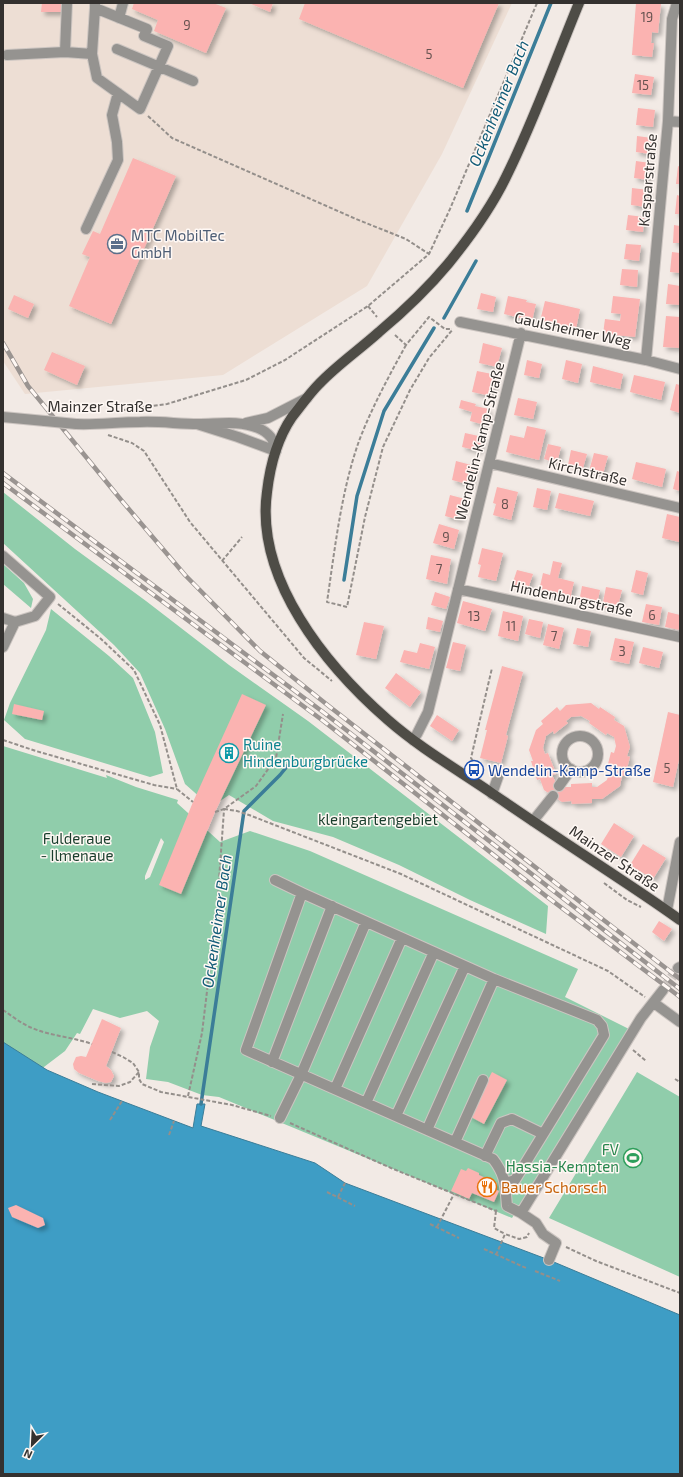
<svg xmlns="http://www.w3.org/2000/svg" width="683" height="1477" viewBox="0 0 683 1477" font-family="'Exo 2',sans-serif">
  <defs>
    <filter id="shadow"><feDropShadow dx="3.5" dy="3.5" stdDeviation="2" flood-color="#0004"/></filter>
  </defs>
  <rect width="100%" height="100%" fill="#f2eae5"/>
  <path fill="#edded4" d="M3,3H512L442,154L367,286L223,375L25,394L3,361Z"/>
  <path fill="#90cdab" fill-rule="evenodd" d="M3,492L75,549L146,601L229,665L308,721L548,906L546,934L470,900L399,865L333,837L273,821L229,795L211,807L185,784L165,729L140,673L114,645L3,543Z
    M3,564L24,583L33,599L31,608L3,584Z
    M51,609L109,656L133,678L155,732L163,773L150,777L25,739L4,720L10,703L46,630Z
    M3,746L107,778L106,775L136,787L178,800L177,803L220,842L250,831L310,851L578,969L565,997L629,1029L512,1218L219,1097L202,1095L168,1082L146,1079L150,1047L159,1021L147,1011L120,1018L93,1009L80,1034L77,1033L65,1051L40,1070L3,1203ZM161,838L164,842L150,877L145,880V876Z
    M637,1072L680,1097V1277L549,1218Z"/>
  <path fill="#3e9dc5" stroke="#3b7d98" d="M3,1042L47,1070L98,1092L193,1128L197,1104H205L201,1126L315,1163L345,1183L549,1260L680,1315V1474H3Z"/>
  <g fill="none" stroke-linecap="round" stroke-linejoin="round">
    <path stroke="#3b7d98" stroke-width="3.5" d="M467,211L551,3
      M444,318L476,261
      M344,580L357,496L384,411L434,328
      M201,1104L244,811L280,775L293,759"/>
  </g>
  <path fill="#fbb3b1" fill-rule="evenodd" filter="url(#shadow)" d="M42,3H63V12H41Z
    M134,3H213L226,8L206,53L154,31L158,20L132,9Z
    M249,3H273L270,12Z
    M305,3H499L463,88L299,19Z
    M636,3L661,4L658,33L652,32L651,43H654L652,57L632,55Z
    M635,74L654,77L651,95L632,93Z
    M638,108L655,110L653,127L636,125Z
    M637,136L652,138L650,154L636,152Z
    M133,158L176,176L111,324L69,306L90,257L82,254L93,231L100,234Z
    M636,161L650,163L648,180L634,178Z
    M678,166L680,167V184H676Z
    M632,188L648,190L646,207L631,205Z
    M677,195L680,196V214H675Z
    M628,215L644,217L643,232L626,230Z
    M674,225L680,226V243H673Z
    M626,244L641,245L639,261L624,259Z
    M672,252L680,253V273L670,272Z
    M622,269L638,270L637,287L620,285Z
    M668,284L680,286V305L666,304Z
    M481,293L496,297L493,312L477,309Z
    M14,295L34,304L28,318L8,309Z
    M508,296L527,300L526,302L536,304L532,321L504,314Z
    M613,296L640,299L635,337L603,334L605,319L620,321L621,314L611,313Z
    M545,301L580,309L576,329L540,321Z
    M666,316L680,317V348L663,347Z
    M483,343L502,348L497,367L479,363Z
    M52,352L85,366L77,385L44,370Z
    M527,360L542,364L539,378L524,375Z
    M566,360L582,364L578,383L562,379Z
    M593,366L623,374L620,389L590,382Z
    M477,371L497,375L491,396L472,392Z
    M634,375L665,382L661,400L630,392Z
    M676,384L680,385V413L670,410Z
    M518,398L537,402L533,419L514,415Z
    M461,400L476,404L475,406L489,409L485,425L470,421L472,412L459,408Z
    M527,426L546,430L539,460L506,452L510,435L524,438Z
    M465,433L483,437L479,451L462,447Z
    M548,444L561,447L557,463L544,459Z
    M571,450L587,454L583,468L568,465Z
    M594,453L608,456L603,474L589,471Z
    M456,461L475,466L471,485L452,480Z
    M636,462L666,469L662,487L632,479Z
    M677,471L680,472V491L673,489Z
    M497,487L518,492L511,520L493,515L496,504L493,503Z
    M537,488L551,491L547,510L533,507Z
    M559,493L594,501L590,516L555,508Z
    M450,495L465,499L460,520L445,516Z
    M667,514L680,517L679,542L662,538Z
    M439,524L459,530L454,549L433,543Z
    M482,548L503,553L496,581L478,577L481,565L478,564Z
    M431,555L451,559L447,584L426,579Z
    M553,561L562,563L558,578L574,582L570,599L539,591L543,573L550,575Z
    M517,570L533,574L528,589L512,585Z
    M636,570L648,573L643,595L631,592Z
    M582,586L600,590L597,605L579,602Z
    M606,587L622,590L617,610L602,607Z
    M435,592L450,597L446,609L431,605Z
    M463,601L492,609L485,631L457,623Z
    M646,604L662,607L659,625L642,622Z
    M503,611L523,616L518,641L498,636Z
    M668,612L680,615V630L665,627Z
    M428,617L443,621L440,632L426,629Z
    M529,619L543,622L540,638L525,634Z
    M364,622L384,626L376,659L356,655Z
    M548,624L564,628L559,649L543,645Z
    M577,628L591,631L588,647L573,644Z
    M615,638L634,642L629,664L610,660Z
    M453,642L466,645L460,671L446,668Z
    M420,643L435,647L429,669L400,662L404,650L417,653Z
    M643,647L663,652L659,668L639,663Z
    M502,666L523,672L506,735L508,736L501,763L480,758L487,730H485Z
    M396,673L421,692L410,707L385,688Z
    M242,694L266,705L215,812L181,894L159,885L193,802Z
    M591,703L599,709L600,707L615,717L614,720L624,726L630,747L627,756L630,757L625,776H622L620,786L602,799H592V803L572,804L571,801L562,802L544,790L540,779L537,780L531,761H533L529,750L536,730L543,724L541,721L557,707L560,711L566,705ZM581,716L590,721L589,723L606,735L607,733L614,737L616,746L614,753L611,752L606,772H609L607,780L597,787H592V783L571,784V787H562L556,783L552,775L556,774L548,753L545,754L543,748L546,736L553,731L554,734L568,723L566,721L571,717Z
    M14,704L44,711L42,720L12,714Z
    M668,712L680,715V755L673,787L653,782Z
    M437,715L459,730L452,741L430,726Z
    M614,823L634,836L621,857L601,844Z
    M643,844L666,858L653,879L630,865Z
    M659,921L672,929L664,941L652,932Z
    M102,1019L121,1028L106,1066L111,1070L114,1076L111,1082L106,1083L98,1081L79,1073L74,1069L73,1064L76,1057L81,1056L86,1057Z
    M492,1072L507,1080L484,1124L469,1116Z
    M468,1168L479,1173V1175L497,1183L494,1189L499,1191L494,1202L472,1193L469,1199L451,1191L461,1169L466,1171Z
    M16,1205L43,1218L45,1225L38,1228L12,1217L8,1208Z"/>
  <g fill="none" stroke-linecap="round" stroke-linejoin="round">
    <path stroke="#ccc5c1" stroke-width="10" stroke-dasharray="10 5" stroke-linecap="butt" d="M663,990L678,968"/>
    <g stroke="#ccc5c1" stroke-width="12">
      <path id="minor" d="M67,3L65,52L92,54
        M95,8L147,29L144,36L168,46L140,109L97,78L92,54L95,8V3
        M119,18L123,3
        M117,49L193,81
        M7,55L65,52
        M668,121L680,122
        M86,229L118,160L117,142L112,115L118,93
        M460,322L646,360L680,369
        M646,360L668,121L672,19L677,3
        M3,417L45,421
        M246,423L268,418L307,398
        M76,424C97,425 118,422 140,422C159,421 179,424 198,424C218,424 239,420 258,428C268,432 275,440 276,451L238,437L197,424
        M489,463L680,508
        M3,556L50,597L35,616L15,622L3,618
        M458,589L680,637
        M3,647L15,622
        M562 754a18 18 0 1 1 36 0a18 18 0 1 1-36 0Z
        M413,740L417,734L428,712L521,333
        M559,786L571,769
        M492,794L498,777
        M533,821L553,796
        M275,880L302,893
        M667,910L680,842
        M678,968L680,967
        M654,1003L680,1022
        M272,1062L332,906
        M335,1089L402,938
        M366,1103L434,952
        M396,1116L465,966
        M280,1118L301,1075L366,922
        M427,1130L494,979
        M455,1142L483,1080
        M485,1156L501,1123L512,1119L543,1134
        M505,1183L515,1180L604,1035L602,1026L597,1020L494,979L302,893L246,1050L493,1159C506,1176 505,1185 507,1206L521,1213L536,1223L543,1234L556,1243L549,1260
        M521,1213L641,1018L663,990"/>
    </g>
    <g stroke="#ccc5c1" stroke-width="12">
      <path id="major" d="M579,3C555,61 534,121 506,177C491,208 470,237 448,264C428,288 404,311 379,332C359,350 337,365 319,384C309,394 301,406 292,417C277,439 270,466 267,492C255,579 326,666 388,720C420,748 458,770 493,794C528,818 564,842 599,865C626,883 654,901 680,920"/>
    </g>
    <path stroke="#948f8b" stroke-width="2" stroke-dasharray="4 2" stroke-linecap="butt" d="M148,116L172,138L356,219L406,239L429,254
      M368,306L377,317
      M395,335L406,345L429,317L445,329H452
      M406,345C389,376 372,407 359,441C341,492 335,548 327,602L347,607L365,517L383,447L410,390L429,358L453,329
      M124,410L167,404L246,380L285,360L368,306L429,254L450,209L537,3
      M108,435L132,443L144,451L190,522L304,658L332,681
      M222,561L242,537
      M58,604L100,638L134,670L160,725L177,789L193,802
      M3,740L36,751L154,785L177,789
      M479,771L471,758L492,668
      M224,809L237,811L249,815L401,874L608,971L645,997
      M215,812L224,809L256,786L276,758L283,714
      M604,883L627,900L641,907
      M3,1010C12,1016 22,1024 32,1028C51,1036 72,1037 92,1044
      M633,1050L646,1061
      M112,1052L123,1057L133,1063L139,1072V1079L142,1084L161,1092L232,1105L271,1116
      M675,1079L680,1082
      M92,1084L119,1086L130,1082L139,1072
      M188,1096L202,1033L217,908L224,810
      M110,1120L122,1101
      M290,1123L391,1168L496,1211L497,1210
      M169,1135L174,1121
      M327,1192L355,1206
      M338,1197L345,1183
      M496,1211L494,1228L505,1234
      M430,1224L459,1238
      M437,1227L454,1194
      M566,1247L596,1261L680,1293
      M484,1249L526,1268
      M496,1255L505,1234L519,1239L527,1237L529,1233
      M535,1271L560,1281"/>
    <use href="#minor" stroke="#959390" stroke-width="10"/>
    <use href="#major" stroke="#4e4c46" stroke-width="10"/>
    <g stroke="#9a9491" stroke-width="4.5">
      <path id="rail" d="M3,343L28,386L122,501L185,575L260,651L330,707L557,884L680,979
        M3,473L323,712L680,989
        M3,483L322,720L546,896L680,997"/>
    </g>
    <use href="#rail" stroke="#fff8f4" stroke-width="3" stroke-dasharray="9" stroke-linecap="butt"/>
    <g stroke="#ccc5c1" stroke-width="12" stroke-linecap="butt">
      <path id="minor-bridge" d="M45,421L76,424"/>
    </g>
    <use href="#minor-bridge" stroke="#959390" stroke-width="10"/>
  </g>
  <defs>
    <g id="office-ring" transform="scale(1)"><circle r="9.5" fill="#fff8f4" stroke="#5c6f8a" stroke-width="1.5"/><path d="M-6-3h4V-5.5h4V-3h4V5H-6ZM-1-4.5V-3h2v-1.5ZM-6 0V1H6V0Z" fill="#5c6f8a"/></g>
    <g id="building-ring" transform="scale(1)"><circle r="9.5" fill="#fff8f4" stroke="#0f9aa8" stroke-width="1.5"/><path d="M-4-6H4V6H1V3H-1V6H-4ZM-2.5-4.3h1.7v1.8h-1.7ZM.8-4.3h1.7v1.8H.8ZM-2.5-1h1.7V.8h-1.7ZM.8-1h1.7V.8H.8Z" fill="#0f9aa8"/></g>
    <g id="bus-ring" transform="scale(1)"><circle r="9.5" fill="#fff8f4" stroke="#1a4fb4" stroke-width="1.5"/><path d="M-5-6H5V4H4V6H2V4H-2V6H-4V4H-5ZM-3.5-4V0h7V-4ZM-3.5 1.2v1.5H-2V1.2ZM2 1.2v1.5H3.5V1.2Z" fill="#1a4fb4"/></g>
    <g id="stadium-ring" transform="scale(1)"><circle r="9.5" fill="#fff8f4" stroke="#2e9e5b" stroke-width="1.5"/><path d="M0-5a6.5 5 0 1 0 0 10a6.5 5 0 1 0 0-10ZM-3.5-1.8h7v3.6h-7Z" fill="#2e9e5b"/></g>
    <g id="restaurant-ring" transform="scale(1)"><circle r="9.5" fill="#fff8f4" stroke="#e8710a" stroke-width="1.5"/><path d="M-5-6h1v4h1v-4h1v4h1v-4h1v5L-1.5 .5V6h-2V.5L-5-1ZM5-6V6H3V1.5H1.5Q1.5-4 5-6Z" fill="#e8710a"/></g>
  </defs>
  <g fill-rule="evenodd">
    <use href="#office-ring" x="117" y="244"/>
    <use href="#building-ring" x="229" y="753"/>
    <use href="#bus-ring" x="474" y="770"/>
    <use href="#stadium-ring" x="633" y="1158"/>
    <use href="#restaurant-ring" x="487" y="1187"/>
  </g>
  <g text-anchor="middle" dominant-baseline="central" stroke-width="3" stroke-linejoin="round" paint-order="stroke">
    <g font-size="13" fill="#665250">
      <text x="647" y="17">19</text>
      <text x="187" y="25">9</text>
      <text x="429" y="54">5</text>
      <text x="643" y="85">15</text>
      <text x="505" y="504">8</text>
      <text x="446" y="537">9</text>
      <text x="439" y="569">7</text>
      <text x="652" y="615">6</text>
      <text x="474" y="616">13</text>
      <text x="511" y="626">11</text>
      <text x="554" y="636">7</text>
      <text x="622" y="651">3</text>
      <text x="667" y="768">5</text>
    </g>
    <g font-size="15" fill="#34312f" stroke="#fff8f4">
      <text transform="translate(647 180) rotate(-85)">Kasparstraße</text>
      <text transform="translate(573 329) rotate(12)">Gaulsheimer Weg</text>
      <text x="100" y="406">Mainzer Straße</text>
      <text transform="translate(479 441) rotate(-76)">Wendelin-Kamp-Straße</text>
      <text transform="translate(588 471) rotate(13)">Kirchstraße</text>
      <text transform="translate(572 598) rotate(12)">Hindenburgstraße</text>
      <text transform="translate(615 858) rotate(34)">Mainzer Straße</text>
    </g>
    <g font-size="15" fill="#4e5e75" stroke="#fff8f4" text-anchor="start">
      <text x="131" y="235">MTC MobilTec<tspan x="131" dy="17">GmbH</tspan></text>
    </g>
    <g font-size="15" fill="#0d838f" stroke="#fff8f4" text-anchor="start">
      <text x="243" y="744">Ruine<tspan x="243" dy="17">Hindenburgbrücke</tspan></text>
    </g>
    <g font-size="15" fill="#164399" stroke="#fff8f4" text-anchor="start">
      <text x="488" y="770">Wendelin-Kamp-Straße</text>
    </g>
    <g font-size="15" fill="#193e2c" stroke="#fff8f4">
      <text x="378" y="819">kleingartengebiet</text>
      <text x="77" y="838">Fulderaue<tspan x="77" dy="17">- Ilmenaue</tspan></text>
    </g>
    <g font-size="15" fill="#27864d" stroke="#fff8f4" text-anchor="end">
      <text x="619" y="1149">FV<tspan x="619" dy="17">Hassia-Kempten</tspan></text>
    </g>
    <g font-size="15" fill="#c56008" stroke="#fff8f4" text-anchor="start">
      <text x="501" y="1187">Bauer Schorsch</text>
    </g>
    <g font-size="16" font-style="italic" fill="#125c78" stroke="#fff8f4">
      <text transform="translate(498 103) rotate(-68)">Ockenheimer Bach</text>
      <text transform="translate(216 921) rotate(-82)">Ockenheimer Bach</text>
    </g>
  </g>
  <rect width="683" height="1477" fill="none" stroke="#34312f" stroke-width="8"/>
  <g transform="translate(32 1445) rotate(204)" stroke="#fff8f4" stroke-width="3" paint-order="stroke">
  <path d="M0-3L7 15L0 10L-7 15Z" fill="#34312f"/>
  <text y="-6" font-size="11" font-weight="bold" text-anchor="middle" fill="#34312f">N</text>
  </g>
</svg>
